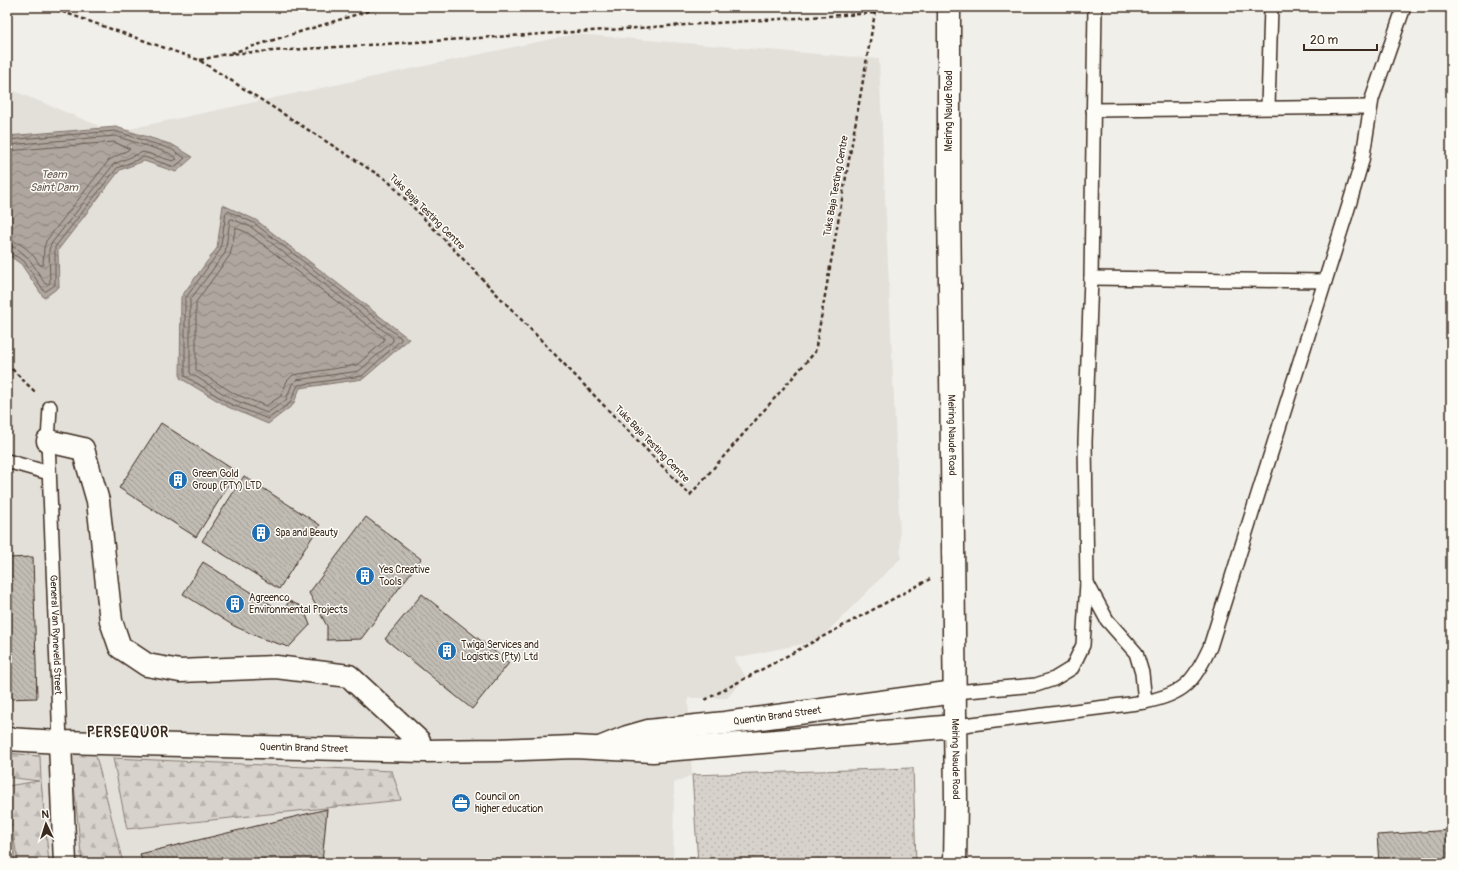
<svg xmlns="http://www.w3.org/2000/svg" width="1458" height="870" viewBox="0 0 1458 870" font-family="Pangolin,sans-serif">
  <defs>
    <pattern id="forest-firs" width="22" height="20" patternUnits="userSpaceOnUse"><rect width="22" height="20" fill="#d7d2cc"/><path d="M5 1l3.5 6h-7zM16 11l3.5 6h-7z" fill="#b9b4af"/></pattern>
    <pattern id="park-dots" width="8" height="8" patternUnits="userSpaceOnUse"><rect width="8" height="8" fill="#d7d2cc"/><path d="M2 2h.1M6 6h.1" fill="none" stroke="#b9b4af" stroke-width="1.8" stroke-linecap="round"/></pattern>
    <pattern id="water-waves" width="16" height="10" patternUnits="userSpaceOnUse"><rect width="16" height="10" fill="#aea69f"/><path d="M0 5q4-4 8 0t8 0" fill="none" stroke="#8f8781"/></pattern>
    <pattern id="building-back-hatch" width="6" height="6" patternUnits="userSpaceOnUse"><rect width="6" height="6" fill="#c1bcb4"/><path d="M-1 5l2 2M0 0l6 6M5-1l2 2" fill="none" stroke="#9e9992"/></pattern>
  </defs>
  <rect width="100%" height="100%" fill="#f1efea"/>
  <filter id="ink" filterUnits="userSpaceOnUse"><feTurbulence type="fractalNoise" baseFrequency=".025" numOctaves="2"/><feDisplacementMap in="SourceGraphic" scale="8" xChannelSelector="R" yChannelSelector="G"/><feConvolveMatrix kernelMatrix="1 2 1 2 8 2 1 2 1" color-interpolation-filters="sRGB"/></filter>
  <g filter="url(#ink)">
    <path fill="#e3e0da" d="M575,34L879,59L901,558L818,641L734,658L746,677L727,698H688L692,775L674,783L673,863H7V88L114,132Z"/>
    <path fill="url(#forest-firs)" stroke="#897e75" d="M95,752L123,863H82L71,755Z
      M7,753L40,756L41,781L49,863H18L13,833L15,863H7V827H12L7,802V786L39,781L7,777Z
      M113,758L392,771L401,800L127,829Z"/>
    <path fill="url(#park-dots)" stroke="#897e75" d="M913,768L916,863H698L692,775Z"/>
    <path fill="url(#water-waves)" stroke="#80746b" d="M116,127L173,145L193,157L176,172L144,161L120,170L58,250L59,287L44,298L21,264L7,254V136Z
      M223,205L256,220L409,339L363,379L300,388L293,405L268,424L228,407L180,378L181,297L217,248Z"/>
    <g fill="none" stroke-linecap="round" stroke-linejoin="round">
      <path stroke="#695c52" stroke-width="1" d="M7,140L115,131L171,149L185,158L175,167L144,157L117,168L55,247V285L46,291H44L24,261L7,251
        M7,145L115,136L169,153L177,159L173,161L143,152L114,164L51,244L49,250L50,282L48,284H45C36,270 26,247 7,246
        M7,151L114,142L130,149L109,160L46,241L44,248L43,265H40C33,254 22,241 7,240
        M228,211L254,223L401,338V340L362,376L298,385L290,403L268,419L230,404L185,376V299L220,250L226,213Z
        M232,219L251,227L393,338V341L359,371L296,380L292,384L286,400L267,413L232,399L190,373V300L225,253L230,220Z
        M236,228L248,233L384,338V341L357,365L293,375L287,381L281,396L266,406L235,394L196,370V302L230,255Z"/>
    </g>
    <path fill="url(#building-back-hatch)" stroke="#3b2a1e" d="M161,423L237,472L196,537L119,488Z
      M244,476L320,525L279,589L202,541Z
      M366,517L421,559L361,639L327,640V626L309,593Z
      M33,557L37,698L7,699V558Z
      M203,562L283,612L289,601L303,607L310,625L289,647L263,639L234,626L183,594Z
      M422,594L509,663L472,709L385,639Z
      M327,809L322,863H143L140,854Z
      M1451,830V863H1379L1377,835Z"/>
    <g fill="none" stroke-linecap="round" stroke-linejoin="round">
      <g stroke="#3b2a1e" stroke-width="16">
        <g id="lane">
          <path d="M1268,107L1271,7"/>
          <path d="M1093,110L1370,107"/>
          <path d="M1091,278L1325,281"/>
          <path id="s1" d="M50,407L48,441L60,742"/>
          <path d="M7,461L49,473"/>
          <path d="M1087,583L1107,620L1136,653L1142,673L1145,702"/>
          <path d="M955,692L1036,685L1054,679L1072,668L1083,645L1087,583L1085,442L1091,278L1095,7"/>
          <path d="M956,726L1145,702C1184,694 1194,682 1210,647L1349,205L1362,161L1372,99L1404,7"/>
        </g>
      </g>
      <g stroke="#3b2a1e" stroke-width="25">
        <g id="street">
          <path d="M48,441L83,449L98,501L111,621L120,647L147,665L180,671L276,667L349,676L419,741"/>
          <path id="s2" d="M7,739L60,742L424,751L499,750L574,747L653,751L956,726"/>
          <path d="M60,742L65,863"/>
          <path id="s3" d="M602,747L627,737L648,731L725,723L955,692"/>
        </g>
      </g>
      <g stroke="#3b2a1e" stroke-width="25">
        <g id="secondary">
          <path id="s4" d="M949,7V200L956,801L955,863"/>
        </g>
      </g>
      <path stroke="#3b2a1e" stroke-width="2.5" stroke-dasharray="4 3" stroke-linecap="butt" d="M49,7L199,60L388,181L690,495L815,352L876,7
        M231,53L381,7
        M200,60L226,54L875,13
        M7,364L36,393
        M705,700L930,579"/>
      <use href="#lane" stroke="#fdfcf7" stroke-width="13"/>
      <use href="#street" stroke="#fdfcf7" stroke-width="22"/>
      <use href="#secondary" stroke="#fdfcf7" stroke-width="22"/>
    </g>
  </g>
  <defs>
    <g id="building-disc" transform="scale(1)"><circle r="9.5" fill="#1f6fb2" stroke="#fdfcf7"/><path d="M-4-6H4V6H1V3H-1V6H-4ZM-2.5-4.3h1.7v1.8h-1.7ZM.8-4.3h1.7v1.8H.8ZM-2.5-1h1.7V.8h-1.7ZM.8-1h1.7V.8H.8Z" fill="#fff"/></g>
    <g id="office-disc" transform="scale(1)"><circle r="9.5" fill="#1f6fb2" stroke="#fdfcf7"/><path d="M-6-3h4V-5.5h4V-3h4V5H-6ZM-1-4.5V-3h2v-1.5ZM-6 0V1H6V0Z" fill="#fff"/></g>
  </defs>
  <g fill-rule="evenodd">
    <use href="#building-disc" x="178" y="480"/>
    <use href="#building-disc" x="261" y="533"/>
    <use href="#building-disc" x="365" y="576"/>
    <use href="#building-disc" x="235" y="604"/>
    <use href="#building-disc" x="447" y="651"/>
    <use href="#office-disc" x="461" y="803"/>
  </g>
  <g text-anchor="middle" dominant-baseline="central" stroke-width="3" stroke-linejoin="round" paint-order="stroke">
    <g font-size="10" fill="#3b2a1e" stroke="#fdfcf7">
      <text transform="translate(949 111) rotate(-90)">Meiring Naude Road</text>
      <text transform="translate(836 186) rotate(-80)">Tuks Baja Testing Centre</text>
      <text transform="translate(427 212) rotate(45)">Tuks Baja Testing Centre</text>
      <text stroke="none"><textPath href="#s4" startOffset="428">Meiring Naude Road</textPath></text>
      <text transform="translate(652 444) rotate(46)">Tuks Baja Testing Centre</text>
      <text stroke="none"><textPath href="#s1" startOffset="228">General Van Ryneveld Street</textPath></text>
      <text stroke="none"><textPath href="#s3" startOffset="179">Quentin Brand Street</textPath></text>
      <text stroke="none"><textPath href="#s2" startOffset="297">Quentin Brand Street</textPath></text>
      <text stroke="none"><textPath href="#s4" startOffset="752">Meiring Naude Road</textPath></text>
    </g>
    <g font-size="10" fill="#3b2a1e" stroke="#fdfcf7" text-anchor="start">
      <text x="192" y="474">Green Gold<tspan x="192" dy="12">Group (PTY) LTD</tspan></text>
      <text x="275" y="533">Spa and Beauty</text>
      <text x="379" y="570">Yes Creative<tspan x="379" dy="12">Tools</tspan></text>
      <text x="249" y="598">Agreenco<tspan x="249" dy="12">Environmental Projects</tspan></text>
      <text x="461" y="645">Twiga Services and<tspan x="461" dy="12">Logistics (Pty) Ltd</tspan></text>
      <text x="475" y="797">Council on<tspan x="475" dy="12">higher education</tspan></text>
    </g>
    <g font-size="11" font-style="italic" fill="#63554b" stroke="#fdfcf7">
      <text x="54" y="174">Team<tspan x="54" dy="13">Saint Dam</tspan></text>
    </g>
    <g font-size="14" font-weight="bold" letter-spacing="1" fill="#3b2a1e" stroke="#fdfcf7">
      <text x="128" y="732">PERSEQUOR</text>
    </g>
  </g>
  <rect width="1458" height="870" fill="none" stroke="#fdfcf7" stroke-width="24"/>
  <rect x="12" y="12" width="1434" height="846" fill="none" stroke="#3b2a1e" stroke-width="1.5" filter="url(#ink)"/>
  <g transform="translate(46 824) rotate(356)" stroke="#fdfcf7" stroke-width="3" paint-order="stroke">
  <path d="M0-3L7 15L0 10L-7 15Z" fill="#3b2a1e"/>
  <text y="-6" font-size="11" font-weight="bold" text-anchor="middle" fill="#3b2a1e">N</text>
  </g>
  <path d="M1304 44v6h73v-6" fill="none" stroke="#3b2a1e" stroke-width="2"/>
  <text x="1310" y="44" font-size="12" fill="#3b2a1e" stroke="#fdfcf7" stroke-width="3" paint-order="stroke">20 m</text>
</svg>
